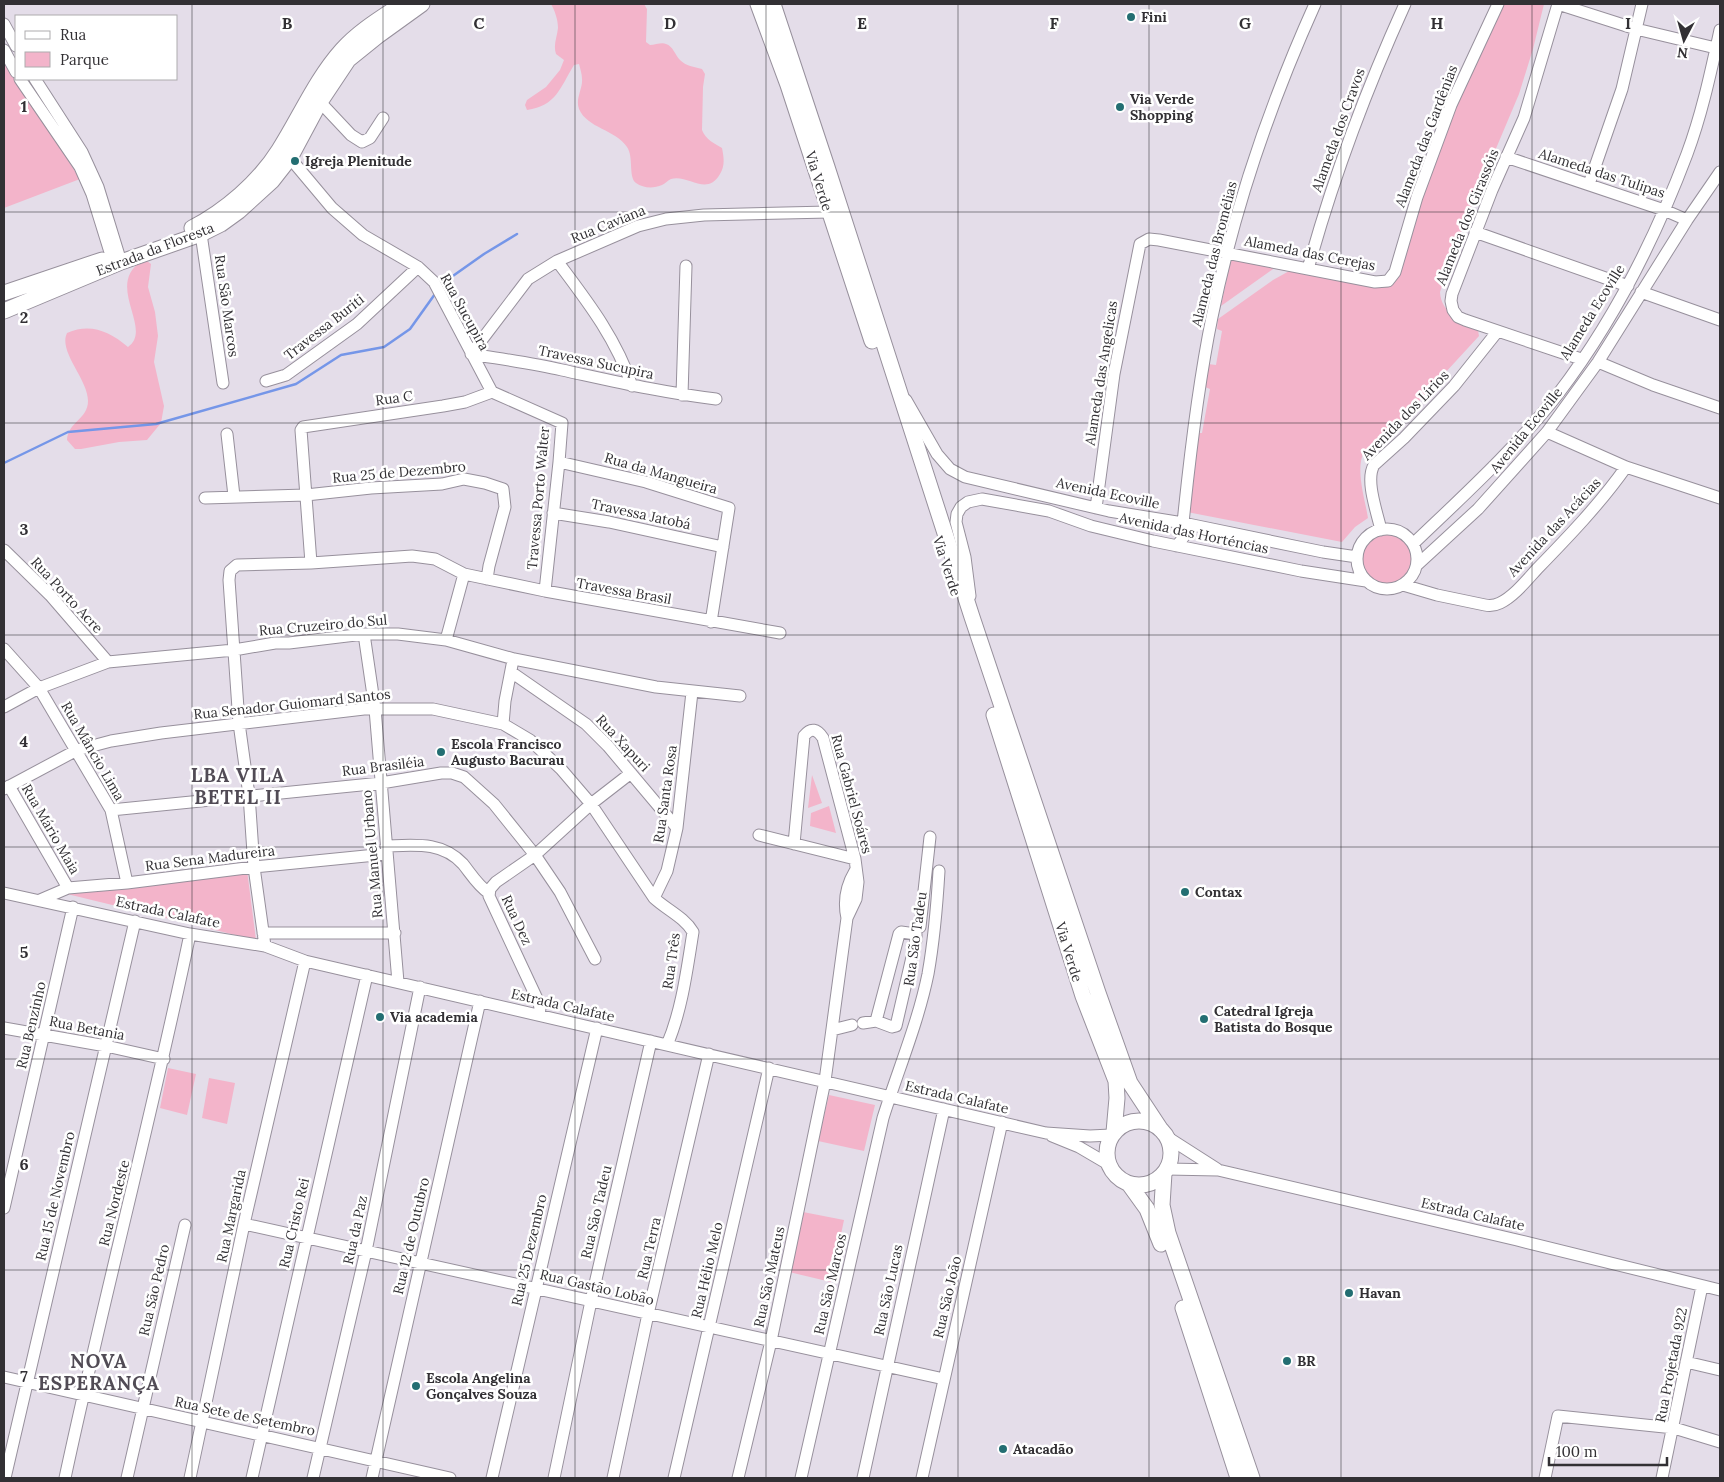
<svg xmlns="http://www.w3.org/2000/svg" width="1724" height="1482" viewBox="0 0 1724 1482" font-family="Lora,serif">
  <rect width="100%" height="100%" fill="#e4dde9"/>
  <path fill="#f3b4ca" d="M551,4H644L647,9L646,42L650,45C655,45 662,42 666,44C673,46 675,55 680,60C686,66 694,67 702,69L705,74L703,87L702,130C706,140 714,143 722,148C724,158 725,166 720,174C707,197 688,174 671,179C668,180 665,184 662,185C653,189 643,188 636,183C628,177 634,157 627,147C616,130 587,128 579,109C575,99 583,88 582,79C582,74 580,68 579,64L574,65C560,88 556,106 527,110L525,105L527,100L546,87L560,70L564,60L556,54C553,45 557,37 558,28C558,20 555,11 551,4Z
    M1501,4H1544L1533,49L1519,94L1465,222L1440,292C1441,314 1462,320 1478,330L1479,336L1410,411L1364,452C1355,469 1365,499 1368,518L1355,527L1342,542L1187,512L1196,433H1202L1210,389L1205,387L1208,364L1216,365L1222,331L1217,329L1218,319L1273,280L1291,270L1385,285L1431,163Z
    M4,59L80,179L4,208Z
    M1231,259L1276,267L1221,306Z
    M142,261H147L151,264L148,287L155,312L158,336L154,362L164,406L161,423L147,440L119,442L81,449H75L67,440C68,422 88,419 88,401C88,379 58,352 67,333C90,323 109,331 128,347C154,329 104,285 142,261Z
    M1362 560a25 25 0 1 1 50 0a25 25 0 1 1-50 0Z
    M812,775L822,803L808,808Z
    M829,806L836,833L810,826L811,813Z
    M247,870L256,940L63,893Z
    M168,1068L196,1074L187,1115L160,1108Z
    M209,1078L235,1083L227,1124L202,1118Z
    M829,1095L875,1105L864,1151L818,1141Z
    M803,1212L844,1220L831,1282L789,1272Z"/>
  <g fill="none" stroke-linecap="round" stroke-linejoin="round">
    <path stroke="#7596e8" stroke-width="2.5" d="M450,278L484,254L517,234
      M4,463L68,432L156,424L296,384L341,355L384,347L410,329L435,294"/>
    <g stroke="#97909c" stroke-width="13">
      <path id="minor" d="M4,24L16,46
        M4,50L16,72
        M20,79L80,167L92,194L114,265
        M35,79L82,152L98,187L121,262
        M320,102L351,135L362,142L370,138L383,118
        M1506,157L1664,210L1687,220
        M290,158L332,208L363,235L418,267L434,282L492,392
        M1589,184L1622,89L1642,4
        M1475,232L1628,286
        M201,234L223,383
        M557,261C587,301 616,338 632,386
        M1308,269C1333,178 1366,90 1405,4
        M1641,292L1720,320
        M1581,359L1465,320L1458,317L1453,310L1451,301L1452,294L1492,190L1524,118L1558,4L1636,29L1720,49
        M1598,362L1653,385L1720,408
        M266,381L286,375L357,324L418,267
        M492,392L562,423L559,462L545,591
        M682,395L686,266
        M716,399C664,393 613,381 562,370C532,363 501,359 471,354L528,279L557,261L638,226L666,219L704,215L829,212
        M906,400L937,454L950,469L965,477L1109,511L1183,523L1323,552L1357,557
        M1547,432L1626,467L1720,498
        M227,434L234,496
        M559,462L646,482L729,508L711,622
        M205,498L306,495L371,488L442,484L464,479L485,483L503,489L505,507L489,566L487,579
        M1096,508L1114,374L1140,244L1149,239L1159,240L1375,282L1388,281L1395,272L1417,197L1451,105L1498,4
        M553,513L609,522L723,547
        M1357 559a30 30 0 1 1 60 0a30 30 0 1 1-60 0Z
        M1381,530C1377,512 1365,480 1374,465L1404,438L1454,386L1497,332
        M1413,544C1463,496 1515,449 1558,394C1613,322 1655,239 1687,154C1702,114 1711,71 1720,30
        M1177,546L1185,535L1183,523C1190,454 1198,385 1212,317C1234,209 1270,104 1315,4
        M4,550L50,595L108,662
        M311,563L301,430L303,427L443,406L465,402L492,392
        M1417,565L1478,509L1547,432L1598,362L1687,220L1720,172
        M1403,585L1437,595L1485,605C1490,606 1494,606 1500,603C1514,596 1526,581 1537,569C1568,537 1600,504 1626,467
        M970,596L965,557L956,522L957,514L961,507L968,502L982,499L1049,511L1091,526L1153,541L1301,571L1366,581
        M364,634L375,709L398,982
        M446,640L464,574
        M4,649L39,688L111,810L127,883
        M511,672L586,724L608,746L677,828
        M4,707L39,688L108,662L234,650L275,643H289L364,634H398L446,640L514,659L656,687L740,696
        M503,724L505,701L512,665
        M9,786L68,888
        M4,789L77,750L111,741L161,733L364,709H433L503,724L530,740L561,769L591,804L654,898C667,910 684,917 693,932C687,969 682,1010 667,1045
        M111,810L381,783L441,773H452L464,777L494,804L535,855L560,892L595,959
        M759,835L855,859
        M794,844L804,736C811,727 817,729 823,738L855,859L858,882L856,899L847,918
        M386,846C414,845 442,841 463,864C471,874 478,886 489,893
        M4,893L190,934L265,946L305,961L1046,1133L1090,1136L1111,1135
        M654,898L667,871L677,828L692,692
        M40,900L68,888L127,883L254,867L386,854
        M920,927L930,837
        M263,933H395
        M265,946L254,867L249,795L239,723L229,580L230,571L237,565L311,563L412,556L435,559L464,574L545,591L780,633
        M539,1015L540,1008L539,1003L489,896L490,889L496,882L535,855L591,804L631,773
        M863,1023L876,1021L892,1027L896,1026L916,940V934L901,932L899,934L876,1021
        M4,1028L106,1046L164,1059
        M832,1030L852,1025
        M1052,1136L1079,1147L1108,1164
        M1167,1137L1217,1169
        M1167,1169L1218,1170L1517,1240L1720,1290
        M4,1208L73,907
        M244,1224L944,1379
        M1686,1362L1720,1370
        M4,1377L450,1478
        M5,1478L135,921
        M65,1478C104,1296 152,1116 190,934
        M127,1478L185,1225
        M190,1478L244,1224L305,961
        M252,1478L367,975
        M313,1478L366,1251L420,987
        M372,1478L480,1001
        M492,1478L597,1028
        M554,1478L591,1301L651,1041
        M613,1478L648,1314L709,1054
        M674,1478L769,1068
        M738,1478L771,1341L825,1081L847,918C843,900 846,886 855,871
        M801,1478L883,1118C898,1070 918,1023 928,974C934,940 937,905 939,871
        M863,1478L944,1109
        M922,1478L1002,1122
        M1545,1478L1558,1416L1674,1428L1720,1442
        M1662,1478L1702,1286"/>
    </g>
    <g stroke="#97909c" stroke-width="17">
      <path id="major" d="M758,4L788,85L872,341
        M773,4L827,167L972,617L1098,993L1130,1083L1161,1130
        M192,228C225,211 259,182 279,150C300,117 316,79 342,50C359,31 381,18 402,4
        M4,293L102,260
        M4,311L121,262L201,234L221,224L239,211L272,181L290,158L320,102L348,60L379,35L422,4
        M994,715L1083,996L1116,1081L1117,1098L1114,1132
        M1107 1153a32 32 0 1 1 64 0a32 32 0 1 1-64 0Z
        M1164,1173L1162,1205L1168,1233L1252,1478
        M1129,1184L1147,1209L1161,1244
        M1183,1308L1238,1478"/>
    </g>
    <use href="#minor" stroke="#fff" stroke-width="11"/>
    <use href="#major" stroke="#fff" stroke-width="15"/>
  </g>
  <path fill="none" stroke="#323034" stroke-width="1" stroke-opacity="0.55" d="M192,4V1478M383,4V1478M575,4V1478M766,4V1478M958,4V1478M1149,4V1478M1341,4V1478M1532,4V1478M4,212H1720M4,423H1720M4,635H1720M4,847H1720M4,1059H1720M4,1270H1720"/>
  <g fill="#236e72" stroke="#fff" stroke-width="2">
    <circle cx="1131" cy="17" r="5"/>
    <circle cx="1120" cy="107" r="5"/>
    <circle cx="295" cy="161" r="5"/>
    <circle cx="441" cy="752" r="5"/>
    <circle cx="1185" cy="892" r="5"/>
    <circle cx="380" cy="1017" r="5"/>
    <circle cx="1204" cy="1019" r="5"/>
    <circle cx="1349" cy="1293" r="5"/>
    <circle cx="1287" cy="1361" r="5"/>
    <circle cx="416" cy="1386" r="5"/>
    <circle cx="1003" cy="1449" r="5"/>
  </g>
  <g text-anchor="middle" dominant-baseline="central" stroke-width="5" stroke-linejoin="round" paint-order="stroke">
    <g font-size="14" font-weight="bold" fill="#323034" stroke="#fff" text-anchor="start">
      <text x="1141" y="17">Fini</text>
      <text x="1130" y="99">Via Verde<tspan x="1130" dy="16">Shopping</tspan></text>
      <text x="305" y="161">Igreja Plenitude</text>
      <text x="451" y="744">Escola Francisco<tspan x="451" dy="16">Augusto Bacurau</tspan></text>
      <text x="1195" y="892">Contax</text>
      <text x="1214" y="1011">Catedral Igreja<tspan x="1214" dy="16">Batista do Bosque</tspan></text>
      <text x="390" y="1017">Via academia</text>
      <text x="1359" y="1293">Havan</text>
      <text x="1297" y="1361">BR</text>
      <text x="426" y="1378">Escola Angelina<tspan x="426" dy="16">Gonçalves Souza</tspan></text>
      <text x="1013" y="1449">Atacadão</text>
    </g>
    <g font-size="14" fill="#323034" stroke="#fff">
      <text transform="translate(1338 130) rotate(-70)">Alameda dos Cravos</text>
      <text transform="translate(1426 136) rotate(-69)">Alameda das Gardênias</text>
      <text transform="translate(1602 173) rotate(18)">Alameda das Tulipas</text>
      <text transform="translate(819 181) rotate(73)">Via Verde</text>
      <text transform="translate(1467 217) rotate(-68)">Alameda dos Girassóis</text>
      <text transform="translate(608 224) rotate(-22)">Rua Caviana</text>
      <text transform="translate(155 249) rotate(-21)">Estrada da Floresta</text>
      <text transform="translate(1310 253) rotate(11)">Alameda das Cerejas</text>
      <text transform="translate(1214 254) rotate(-76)">Alameda das Bromélias</text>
      <text transform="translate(227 306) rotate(82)">Rua São Marcos</text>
      <text transform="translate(465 312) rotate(61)">Rua Sucupira</text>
      <text transform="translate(1592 312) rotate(-58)">Alameda Ecoville</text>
      <text transform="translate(324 327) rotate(-38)">Travessa Buriti</text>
      <text transform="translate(596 362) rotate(12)">Travessa Sucupira</text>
      <text transform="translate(1101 373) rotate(-81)">Alameda das Angelicas</text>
      <text transform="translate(394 398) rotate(-8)">Rua C</text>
      <text transform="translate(1405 415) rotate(-46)">Avenida dos Lírios</text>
      <text transform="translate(1526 430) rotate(-51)">Avenida Ecoville</text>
      <text transform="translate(399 472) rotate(-5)">Rua 25 de Dezembro</text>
      <text transform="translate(661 473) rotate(16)">Rua da Mangueira</text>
      <text transform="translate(1108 493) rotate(12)">Avenida Ecoville</text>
      <text transform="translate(538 498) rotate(-85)">Travessa Porto Walter</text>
      <text transform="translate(641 514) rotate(12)">Travessa Jatobá</text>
      <text transform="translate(1554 527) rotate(-47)">Avenida das Acácias</text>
      <text transform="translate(1194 533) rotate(12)">Avenida das Horténcias</text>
      <text transform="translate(947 566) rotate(72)">Via Verde</text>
      <text transform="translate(624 591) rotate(10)">Travessa Brasil</text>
      <text transform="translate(67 595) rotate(47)">Rua Porto Acre</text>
      <text transform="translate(323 625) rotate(-5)">Rua Cruzeiro do Sul</text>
      <text transform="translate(292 704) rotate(-6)">Rua Senador Guiomard Santos</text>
      <text transform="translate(623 743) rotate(47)">Rua Xapuri</text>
      <text transform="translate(93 751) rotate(60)">Rua Mâncio Lima</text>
      <text transform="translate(383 766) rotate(-7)">Rua Brasiléia</text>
      <text transform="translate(665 794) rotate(-82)">Rua Santa Rosa</text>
      <text transform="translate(852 794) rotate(75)">Rua Gabriel Soáres</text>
      <text transform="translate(51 829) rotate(60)">Rua Mário Maia</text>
      <text transform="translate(372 854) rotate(-95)">Rua Manuel Urbano</text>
      <text transform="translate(210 858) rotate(-7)">Rua Sena Madureira</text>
      <text transform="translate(168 912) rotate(12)">Estrada Calafate</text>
      <text transform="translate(517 920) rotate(65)">Rua Dez</text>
      <text transform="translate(915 939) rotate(-82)">Rua São Tadeu</text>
      <text transform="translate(1069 952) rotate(73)">Via Verde</text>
      <text transform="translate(671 961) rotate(-82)">Rua Três</text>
      <text transform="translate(563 1005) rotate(13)">Estrada Calafate</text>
      <text transform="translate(31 1025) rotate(-77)">Rua Benzinho</text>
      <text transform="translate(87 1028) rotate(11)">Rua Betania</text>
      <text transform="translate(957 1097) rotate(13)">Estrada Calafate</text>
      <text transform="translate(55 1196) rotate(-77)">Rua 15 de Novembro</text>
      <text transform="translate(114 1203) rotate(-76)">Rua Nordeste</text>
      <text transform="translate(596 1212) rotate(-77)">Rua São Tadeu</text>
      <text transform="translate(1473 1214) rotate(13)">Estrada Calafate</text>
      <text transform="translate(231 1216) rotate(-78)">Rua Margarida</text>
      <text transform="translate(294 1223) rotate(-77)">Rua Cristo Rei</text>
      <text transform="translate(355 1230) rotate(-78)">Rua da Paz</text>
      <text transform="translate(411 1236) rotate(-77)">Rua 12 de Outubro</text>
      <text transform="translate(649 1248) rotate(-77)">Rua Terra</text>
      <text transform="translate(529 1250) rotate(-77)">Rua 25 Dezembro</text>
      <text transform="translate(707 1270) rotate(-77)">Rua Hélio Melo</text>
      <text transform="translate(769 1277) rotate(-78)">Rua São Mateus</text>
      <text transform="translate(830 1284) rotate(-77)">Rua São Marcos</text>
      <text transform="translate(597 1287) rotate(13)">Rua Gastão Lobão</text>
      <text transform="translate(154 1290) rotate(-77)">Rua São Pedro</text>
      <text transform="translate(888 1290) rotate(-78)">Rua São Lucas</text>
      <text transform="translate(947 1297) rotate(-77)">Rua São João</text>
      <text transform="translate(1671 1365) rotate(-79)">Rua Projetada 922</text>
      <text transform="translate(245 1416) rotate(12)">Rua Sete de Setembro</text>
    </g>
    <g font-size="19" font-weight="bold" letter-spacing="1" fill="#514b55" stroke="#fff">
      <text x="238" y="775">LBA VILA<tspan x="238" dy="22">BETEL II</tspan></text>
      <text x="99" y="1361">NOVA<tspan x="99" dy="22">ESPERANÇA</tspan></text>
    </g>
  </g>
  <g font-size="16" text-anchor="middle" font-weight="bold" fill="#323034" stroke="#fff" stroke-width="5" stroke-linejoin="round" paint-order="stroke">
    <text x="287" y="29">B</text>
    <text x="479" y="29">C</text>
    <text x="670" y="29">D</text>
    <text x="862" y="29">E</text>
    <text x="1054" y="29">F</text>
    <text x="1245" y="29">G</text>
    <text x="1437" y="29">H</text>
    <text x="1628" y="29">I</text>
    <text x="24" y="112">1</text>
    <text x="24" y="323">2</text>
    <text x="24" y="535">3</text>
    <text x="24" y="747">4</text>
    <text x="24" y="958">5</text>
    <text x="24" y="1170">6</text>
    <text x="24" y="1382">7</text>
  </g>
  <rect width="1724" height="1482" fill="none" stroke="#323034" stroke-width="10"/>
  <rect x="15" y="15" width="162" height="65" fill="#ffffff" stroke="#adacae"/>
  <rect x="25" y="31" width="25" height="8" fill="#ffffff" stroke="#adacae"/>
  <text x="60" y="40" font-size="15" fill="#323034">Rua</text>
  <rect x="25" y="52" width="25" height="15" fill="#f3b4ca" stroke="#adacae"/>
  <text x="60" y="65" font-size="15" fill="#323034">Parque</text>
  <g transform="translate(1684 40) rotate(186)" stroke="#ffffff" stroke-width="4" paint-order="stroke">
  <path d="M0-4L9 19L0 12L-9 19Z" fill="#323034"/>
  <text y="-8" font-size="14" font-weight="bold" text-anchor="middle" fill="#323034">N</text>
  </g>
  <path d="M1549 1457v8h118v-8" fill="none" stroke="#323034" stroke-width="2.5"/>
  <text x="1556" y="1457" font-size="15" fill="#323034" stroke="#ffffff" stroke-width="4" paint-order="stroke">100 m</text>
</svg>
